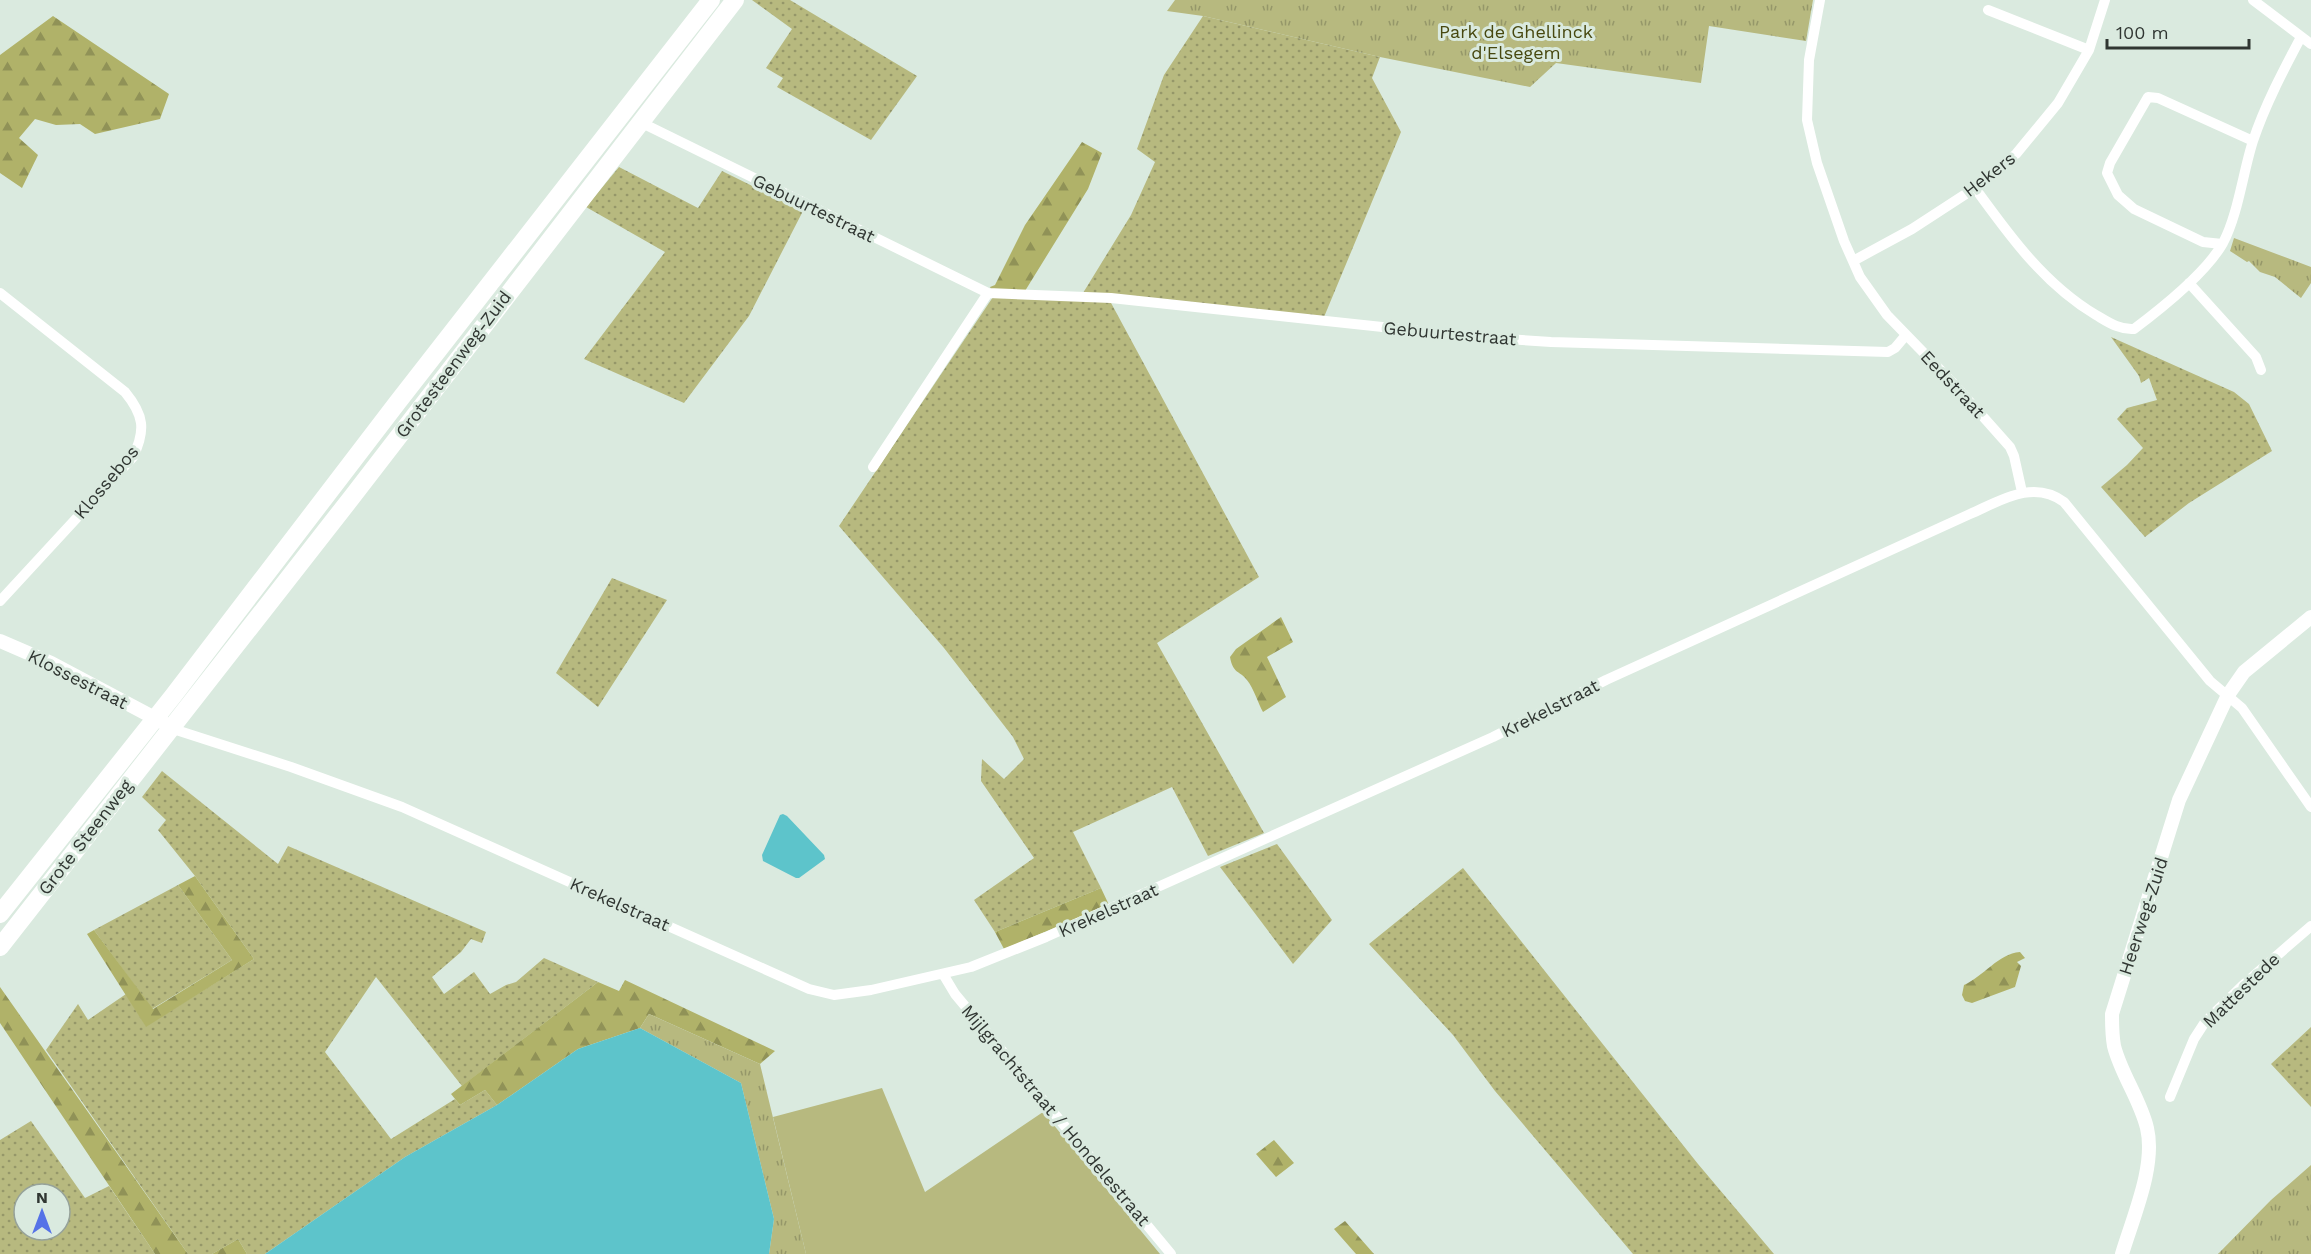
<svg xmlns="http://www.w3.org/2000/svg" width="2311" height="1254" viewBox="0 0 2311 1254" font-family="'Work Sans',sans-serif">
  <defs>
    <pattern id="grass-dots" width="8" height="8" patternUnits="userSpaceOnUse" patternTransform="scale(1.5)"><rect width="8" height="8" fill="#b7b97f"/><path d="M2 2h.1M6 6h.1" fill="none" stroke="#959769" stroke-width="1.8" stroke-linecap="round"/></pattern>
    <pattern id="forest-firs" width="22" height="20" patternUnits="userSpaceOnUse" patternTransform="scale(1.5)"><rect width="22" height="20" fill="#b0b269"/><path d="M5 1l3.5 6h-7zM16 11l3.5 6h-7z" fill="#909257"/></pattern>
    <pattern id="park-tufts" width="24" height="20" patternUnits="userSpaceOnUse" patternTransform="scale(1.5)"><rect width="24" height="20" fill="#b7b97f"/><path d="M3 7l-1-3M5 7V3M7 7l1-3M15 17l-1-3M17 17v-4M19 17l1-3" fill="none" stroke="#959769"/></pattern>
  </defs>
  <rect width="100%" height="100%" fill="#daeadf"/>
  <path fill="url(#grass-dots)" fill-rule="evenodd" d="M752,0H790L917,76L871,140L777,87L783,78L766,68L792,29Z
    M1203,16L1380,57L1372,78L1401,132L1324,317L1083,293L1131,215L1155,162L1137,149L1164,75Z
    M619,167L698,208L722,171L803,211L749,316L684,403L584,359L665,252L586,207Z
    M993,297L1110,301L1259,577L1157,643L1264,833L1208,856L1172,787L1073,832L1101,888L995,932L974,900L1034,858L981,781L982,759L1004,779L1024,759L1013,737L944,648L839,526Z
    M2111,337L2234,392L2249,404L2272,451L2189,503L2145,537L2101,487L2127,465L2143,448L2117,419L2127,408L2157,400L2149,378L2141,383L2139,376Z
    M612,578L667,600L598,707L556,673Z
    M162,771L278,864L288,846L486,932L482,943L471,939L461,952L432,977L444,994L474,972L490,994L506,985L516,982L544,958L598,982L462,1086L376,977L325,1052L391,1139L455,1099L460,1105L485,1090L497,1105L405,1157L265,1254H247L238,1239L212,1254H188L46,1050L78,1004L88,1020L126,994L146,1026L254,959L195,876L158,830L166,820L142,797Z
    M1277,844L1332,920L1293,964L1220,867Z
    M1463,868L1698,1164L1774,1254H1633L1495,1091L1453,1035L1369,944Z
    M178,885L232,960L152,1009L94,930Z
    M2311,1027V1107L2271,1064Z
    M31,1121L85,1198L109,1186L155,1254H0V1140ZM24,1194H60V1230H24Z"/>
  <path fill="url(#forest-firs)" d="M53,16L169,94L160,119L95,134L80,124L56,125L35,119L19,138L38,155L22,188L0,173V55Z
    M1082,142L1102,153L1088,189L1025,291L991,289L990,287L995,285L1025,225Z
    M1281,617L1293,642L1267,657L1286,697L1263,712C1258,703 1254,689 1247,680C1239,670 1233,674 1230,657L1236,649Z
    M195,876L254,959L146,1027L87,934L94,930L153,1009L232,960L178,885Z
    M1101,888L1109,905L1004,949L995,932Z
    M2020,952L2025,958L2017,962L2021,966L2015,987L1972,1003L1965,1001L1962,995L1964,985C1984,976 1998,954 2020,952Z
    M625,980L775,1051L760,1064L649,1014L640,1028L578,1049L497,1105L485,1090L460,1105L451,1094L598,982L619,991Z
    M0,987L188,1254H155L0,1023Z
    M1274,1140L1294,1163L1276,1177L1256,1154Z
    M1345,1221L1374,1254H1356L1334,1229Z
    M238,1239L247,1254H212Z"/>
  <path fill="url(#park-tufts)" d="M1175,0H1813L1806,41L1709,26L1701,83L1556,63L1530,87L1380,57L1203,16L1167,11Z
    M2234,238L2311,267V283L2301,298L2275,277L2260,272L2249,261L2247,262L2230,251Z
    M649,1014L760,1064L806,1254H769L774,1219L741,1083L640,1028Z
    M2311,1165V1254H2218L2271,1200Z"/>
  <path fill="#b7b97f" d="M882,1088L925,1192L1043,1112L1160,1254H806L773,1117Z"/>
  <path fill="#5dc4cb" d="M783,814L787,816L824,855L825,859L799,878H796L763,861L762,855L780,815Z
    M640,1028L741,1083L774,1219L769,1254H265L405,1157L497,1105L578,1049Z"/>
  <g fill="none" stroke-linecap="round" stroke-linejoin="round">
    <path stroke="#fff" stroke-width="10" d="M1820,0L1809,60L1807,120L1817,163L1844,241L1860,277L1887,315L1954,384L2010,447L2014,456L2022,492
      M2253,0L2311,44
      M1988,10L2089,50
      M640,122L988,293L1111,298L1476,337L1551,342L1888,352L1895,348L1906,335
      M1975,188C2009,235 2044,284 2096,315C2108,322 2119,330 2134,329C2162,308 2206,273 2223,243C2238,215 2243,172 2253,141C2265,105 2283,71 2301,37
      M2222,244L2203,242L2134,209L2118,195L2107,173L2110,163L2148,97L2158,98L2253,141
      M1853,261L1912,229L1975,188L2016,154L2058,103L2089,50L2105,0
      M2189,283L2256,357L2261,370
      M0,293L125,392C144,415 146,430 133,457L0,601
      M873,467L988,293
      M170,728L291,767L402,807L809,989L834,995L871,990L971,967L1046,937L1493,737L1606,680L1970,514C2000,501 2033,479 2064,502L2210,681L2242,708L2311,807
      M943,974L955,994L1171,1254
      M2170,1097L2194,1039L2205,1022L2242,986L2311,926"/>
    <path stroke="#fff" stroke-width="14" d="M0,641L51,663L164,723
      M2122,1254C2133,1217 2156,1166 2147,1128C2140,1099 2121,1074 2114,1046C2112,1035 2112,1024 2112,1014L2179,800L2228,695L2244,672L2311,617"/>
    <path stroke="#fff" stroke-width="18" d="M0,914L173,696L397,403L711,0
      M0,947L352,497L735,0"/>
  </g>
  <g text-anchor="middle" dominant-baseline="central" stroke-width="6" stroke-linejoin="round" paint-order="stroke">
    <g font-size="18" fill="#47480f" stroke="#daeadf">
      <text x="1516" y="31">Park de Ghellinck<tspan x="1516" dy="21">d'Elsegem</tspan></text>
    </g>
    <g font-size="18" fill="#303632" stroke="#daeadf">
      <text transform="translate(1989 174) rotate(-38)">Hekers</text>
      <text transform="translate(814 208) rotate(26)">Gebuurtestraat</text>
      <text transform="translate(1450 333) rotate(5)">Gebuurtestraat</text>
      <text transform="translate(453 364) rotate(-53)">Grotesteenweg-Zuid</text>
      <text transform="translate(1953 384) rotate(47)">Eedstraat</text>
      <text transform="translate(106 482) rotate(-50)">Klossebos</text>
      <text transform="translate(78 679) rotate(27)">Klossestraat</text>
      <text transform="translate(1550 708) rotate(-27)">Krekelstraat</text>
      <text transform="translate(85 837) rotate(-52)">Grote Steenweg</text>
      <text transform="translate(620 904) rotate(24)">Krekelstraat</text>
      <text transform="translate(1108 910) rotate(-24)">Krekelstraat</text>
      <text transform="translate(2143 916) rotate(-72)">Heerweg-Zuid</text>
      <text transform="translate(2241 990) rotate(-44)">Mattestede</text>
      <text transform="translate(1056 1115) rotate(50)">Mijlgrachtstraat / Hondelestraat</text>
    </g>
  </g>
  <g transform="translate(42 1212)"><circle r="28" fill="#daeadf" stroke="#96a29a" stroke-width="1.5"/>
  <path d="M0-4.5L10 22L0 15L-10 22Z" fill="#5572e7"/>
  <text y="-9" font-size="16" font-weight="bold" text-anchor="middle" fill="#303632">N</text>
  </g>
  <path d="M2107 39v9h142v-9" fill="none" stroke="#303632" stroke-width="3"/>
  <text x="2116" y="39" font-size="18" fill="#303632" stroke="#daeadf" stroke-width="4.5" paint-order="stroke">100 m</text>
</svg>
